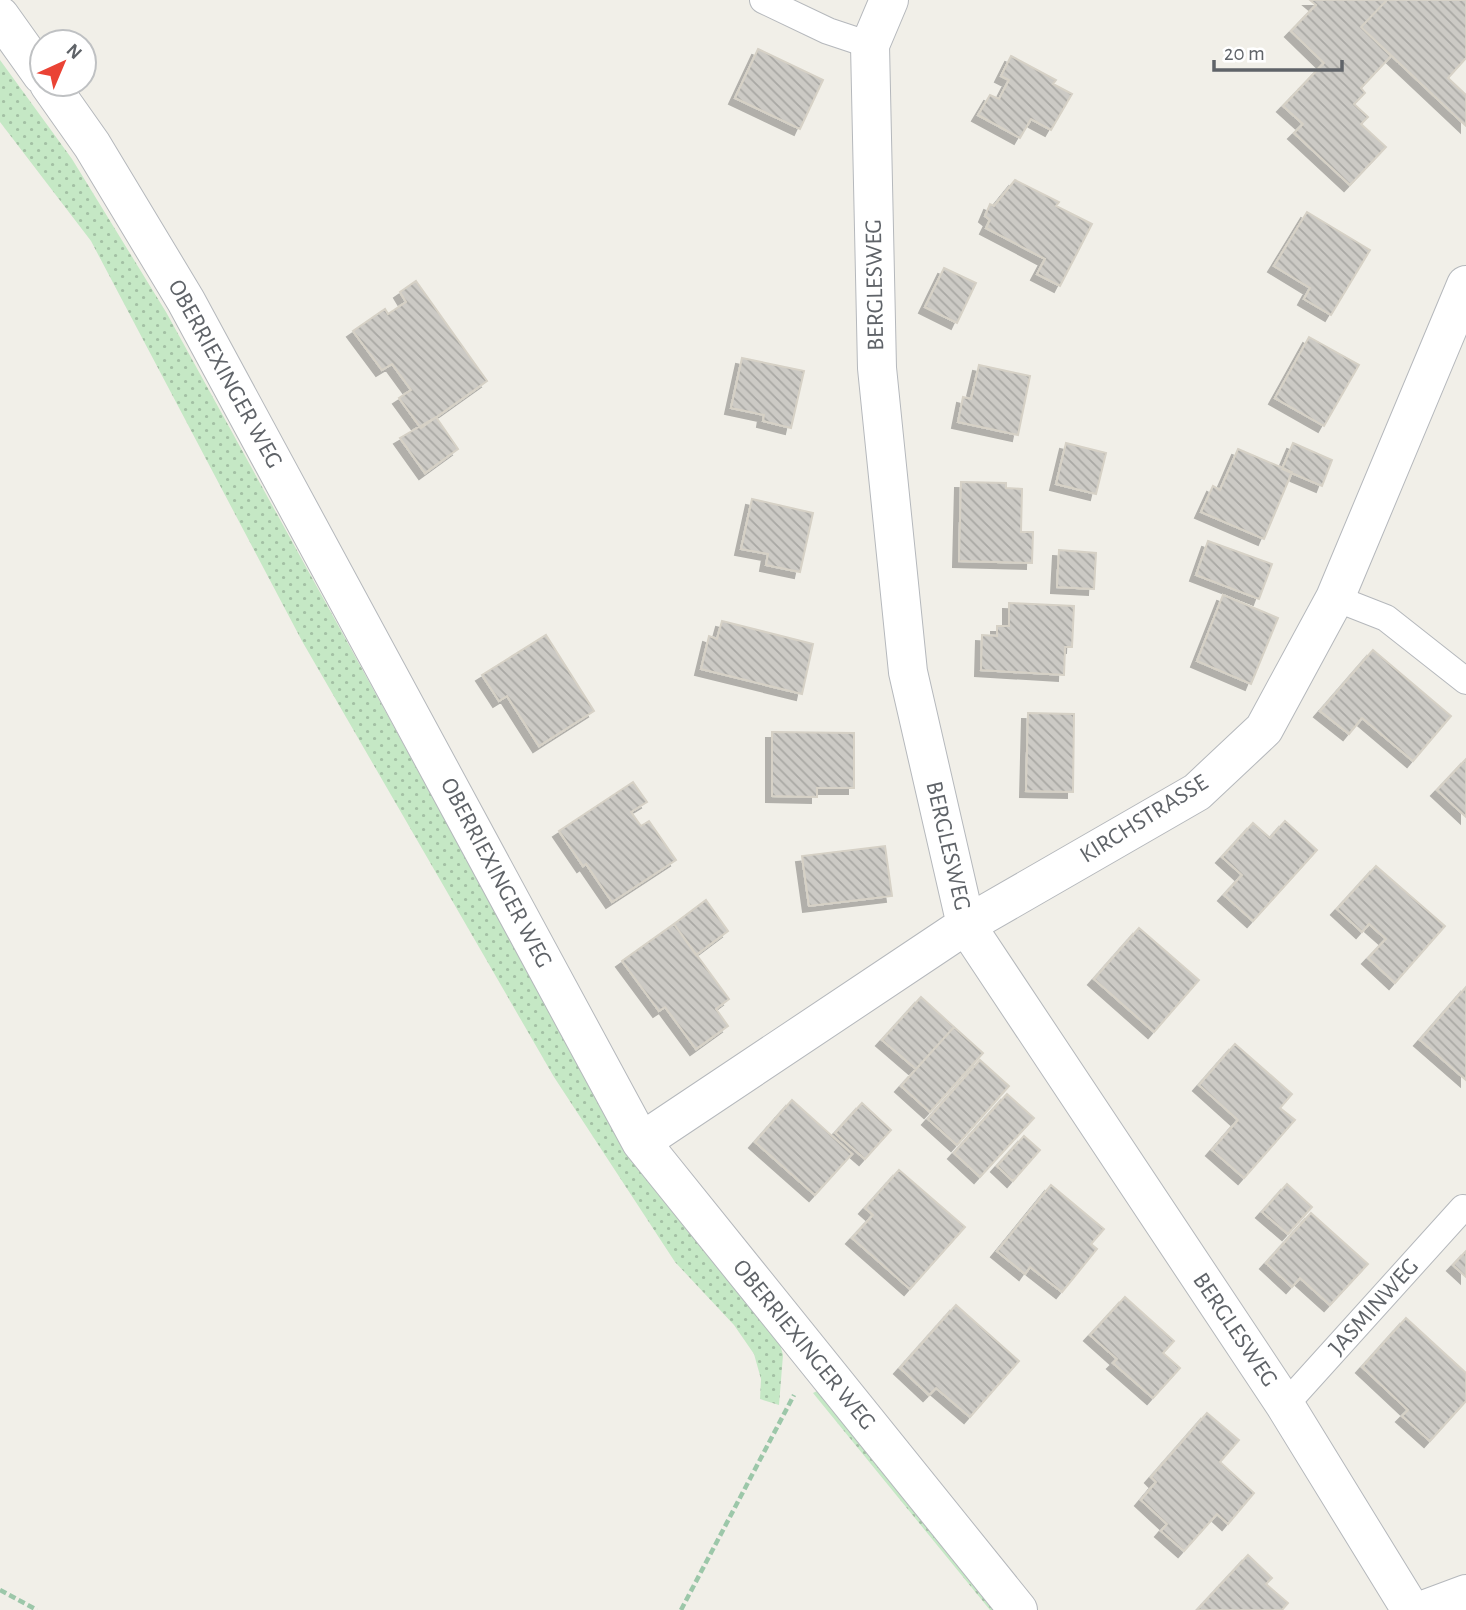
<svg xmlns="http://www.w3.org/2000/svg" width="1466" height="1610" viewBox="0 0 1466 1610" font-family="'Alegreya Sans',sans-serif">
  <defs>
    <pattern id="grass-dots" width="8" height="8" patternUnits="userSpaceOnUse" patternTransform="scale(1.75)"><rect width="8" height="8" fill="#c5e8c5"/><path d="M2 2h.1M6 6h.1" fill="none" stroke="#a3c0a4" stroke-width="1.8" stroke-linecap="round"/></pattern>
    <pattern id="building-back-hatch" width="6" height="6" patternUnits="userSpaceOnUse" patternTransform="scale(1.75)"><rect width="6" height="6" fill="#cccac5"/><path d="M-1 5l2 2M0 0l6 6M5-1l2 2" fill="none" stroke="#a9a8a4"/></pattern>
    <filter id="shadow"><feDropShadow dx="-6" dy="6" stdDeviation="0" flood-color="#0004"/></filter>
  </defs>
  <rect width="100%" height="100%" fill="#f1efe8"/>
  <path fill="url(#grass-dots)" d="M0,60L72,159L166,312L606,1113L778,1337L783,1355L779,1405L760,1399L761,1379L754,1354L734,1325L675,1262L554,1077L302,641L91,241L0,122Z
    M819,1390L1003,1610H990L813,1393Z"/>
  <path fill="url(#building-back-hatch)" stroke="#d6d1c6" stroke-width="2" filter="url(#shadow)" d="M1310,0H1387L1361,27L1391,56L1361,88L1365,93L1354,104L1368,117L1361,124L1386,147L1350,185L1294,133L1303,124L1283,106L1324,63L1291,31L1316,5Z
    M1387,0H1466V58L1448,78L1466,95V126L1361,27Z
    M758,49L823,80L800,129L735,98Z
    M1011,56L1056,80L1053,84L1072,94L1051,130L1031,119L1020,138L978,115L990,95L999,99L1009,80L1001,76Z
    M1015,180L1059,202L1056,206L1092,224L1060,286L1037,274L1045,259L986,228L990,220L985,216L990,204L994,206Z
    M1307,212L1370,250L1331,315L1304,299L1310,288L1274,266Z
    M944,268L976,283L957,323L925,307Z
    M416,281L487,381L421,428L399,398L411,390L392,364L382,370L353,331L385,309L388,314L406,302L400,292Z
    M1309,337L1359,365L1324,426L1275,398Z
    M742,358L804,371L791,428L763,421L764,415L731,408Z
    M979,365L1030,376L1018,435L958,422L963,397L971,399Z
    M436,417L458,449L425,473L400,438Z
    M1066,443L1106,453L1096,494L1056,484Z
    M1293,443L1332,460L1322,486L1282,469Z
    M1238,449L1292,472L1264,539L1201,512L1213,486L1220,490Z
    M961,482L1006,483V488L1022,489L1021,532H1033L1032,563L959,561Z
    M752,499L813,513L800,572L766,565L768,554L741,549Z
    M1208,541L1272,564L1259,599L1196,575Z
    M1059,550L1096,553L1094,589L1057,587Z
    M1223,595L1278,618L1251,684L1197,661Z
    M1009,603L1074,606L1072,647H1065L1064,675L981,670L982,635L997,636V626H1009Z
    M722,621L813,644L802,694L701,669L709,636L717,639Z
    M546,635L594,711L539,746L507,696L499,701L482,675Z
    M1373,650L1451,716L1413,761L1362,718L1349,734L1320,711Z
    M1028,713L1074,714L1073,792L1026,791Z
    M772,732L854,733V788H817V797L772,796Z
    M1466,759V817L1437,790Z
    M633,782L647,802L631,812L641,826L649,821L676,860L612,902L586,864L583,866L559,831Z
    M1285,821L1317,850L1253,921L1224,895L1242,875L1222,857L1253,823L1270,838Z
    M885,846L892,896L809,906L802,856Z
    M1376,866L1445,926L1395,983L1368,958L1386,939L1369,924L1362,932L1337,909Z
    M706,900L728,931L696,955L674,924Z
    M674,924L729,999L716,1009L728,1026L696,1049L665,1007L659,1011L622,961Z
    M1139,928L1199,980L1154,1032L1094,979Z
    M1466,987V1080L1420,1040Z
    M921,997L954,1027L916,1069L882,1040Z
    M954,1027L983,1053L930,1112L901,1086Z
    M1235,1044L1292,1094L1280,1108L1295,1120L1244,1178L1212,1150L1238,1120L1199,1085Z
    M980,1060L1009,1086L957,1145L928,1119Z
    M1007,1094L1034,1118L980,1177L954,1153Z
    M792,1100L852,1154L815,1195L755,1142Z
    M862,1103L891,1130L865,1159L835,1133Z
    M1024,1136L1040,1150L1013,1181L997,1166Z
    M899,1170L965,1227L910,1289L852,1238L873,1215L865,1208Z
    M1287,1184L1312,1207L1288,1234L1262,1212Z
    M1051,1185L1104,1229L1091,1244L1097,1249L1062,1292L1030,1267L1025,1274L997,1251Z
    M1311,1213L1368,1264L1330,1305L1300,1278L1292,1287L1266,1263Z
    M1466,1251V1277L1453,1265Z
    M1125,1297L1174,1341L1163,1353L1180,1368L1153,1398L1113,1363L1117,1359L1090,1335Z
    M956,1305L1019,1361L970,1417L936,1388L929,1395L900,1368Z
    M1406,1318L1466,1373V1401L1430,1441L1402,1416L1408,1410L1362,1367Z
    M1207,1413L1239,1440L1220,1462L1254,1493L1228,1524L1217,1514L1184,1551L1161,1531L1167,1524L1141,1500L1156,1482L1151,1477Z
    M1248,1555L1272,1578L1266,1584L1288,1603L1282,1610H1197Z"/>
  <g fill="none" stroke-linecap="round" stroke-linejoin="round">
    <g stroke="#b5b8bc" stroke-width="28">
      <path id="service" d="M763,0L828,31L870,45
        M1335,598L1386,618L1466,681
        M1285,1405L1463,1208"/>
    </g>
    <g stroke="#b5b8bc" stroke-width="40">
      <path id="minor" d="M889,0L870,45L877,368L908,672L966,925L1285,1405L1411,1610
        M0,16L42,75
        M49,84L92,145L186,301L641,1142L1018,1610
        M641,1142L966,925L1197,792L1264,729L1335,598L1466,285
        M1423,1610L1466,1594"/>
    </g>
    <path stroke="#9cc7a9" stroke-width="4.5" stroke-dasharray="7 3.5" stroke-linecap="butt" d="M0,1590L37,1610
      M681,1610L794,1395"/>
    <use href="#service" stroke="#fff" stroke-width="26"/>
    <use href="#minor" stroke="#fff" stroke-width="38"/>
  </g>
  <g text-anchor="middle" dominant-baseline="central" stroke-width="5" stroke-linejoin="round" paint-order="stroke">
    <g font-size="24" fill="#5f6368" stroke="#fff">
      <text transform="translate(875 285) rotate(-91)">BERGLESWEG</text>
      <text transform="translate(225 374) rotate(61)">OBERRIEXINGER WEG</text>
      <text transform="translate(1144 819) rotate(-32)">KIRCHSTRASSE</text>
      <text transform="translate(948 846) rotate(77)">BERGLESWEG</text>
      <text transform="translate(496 873) rotate(62)">OBERRIEXINGER WEG</text>
      <text transform="translate(1374 1307) rotate(-48)">JASMINWEG</text>
      <text transform="translate(1235 1330) rotate(56)">BERGLESWEG</text>
      <text transform="translate(804 1345) rotate(51)">OBERRIEXINGER WEG</text>
    </g>
  </g>
  <g transform="translate(63 63) rotate(44)"><circle r="33" fill="#ffffff" stroke="#bfc1c3" stroke-width="2"/>
  <path d="M0-5L12 26L0 18L-12 26Z" fill="#ea4335"/>
  <text y="-10" font-size="19" font-weight="bold" text-anchor="middle" fill="#5f6368">N</text>
  </g>
  <path d="M1214 60v10h128v-10" fill="none" stroke="#5f6368" stroke-width="3.5"/>
  <text x="1224" y="60" font-size="21" fill="#5f6368" stroke="#ffffff" stroke-width="5" paint-order="stroke">20 m</text>
</svg>
